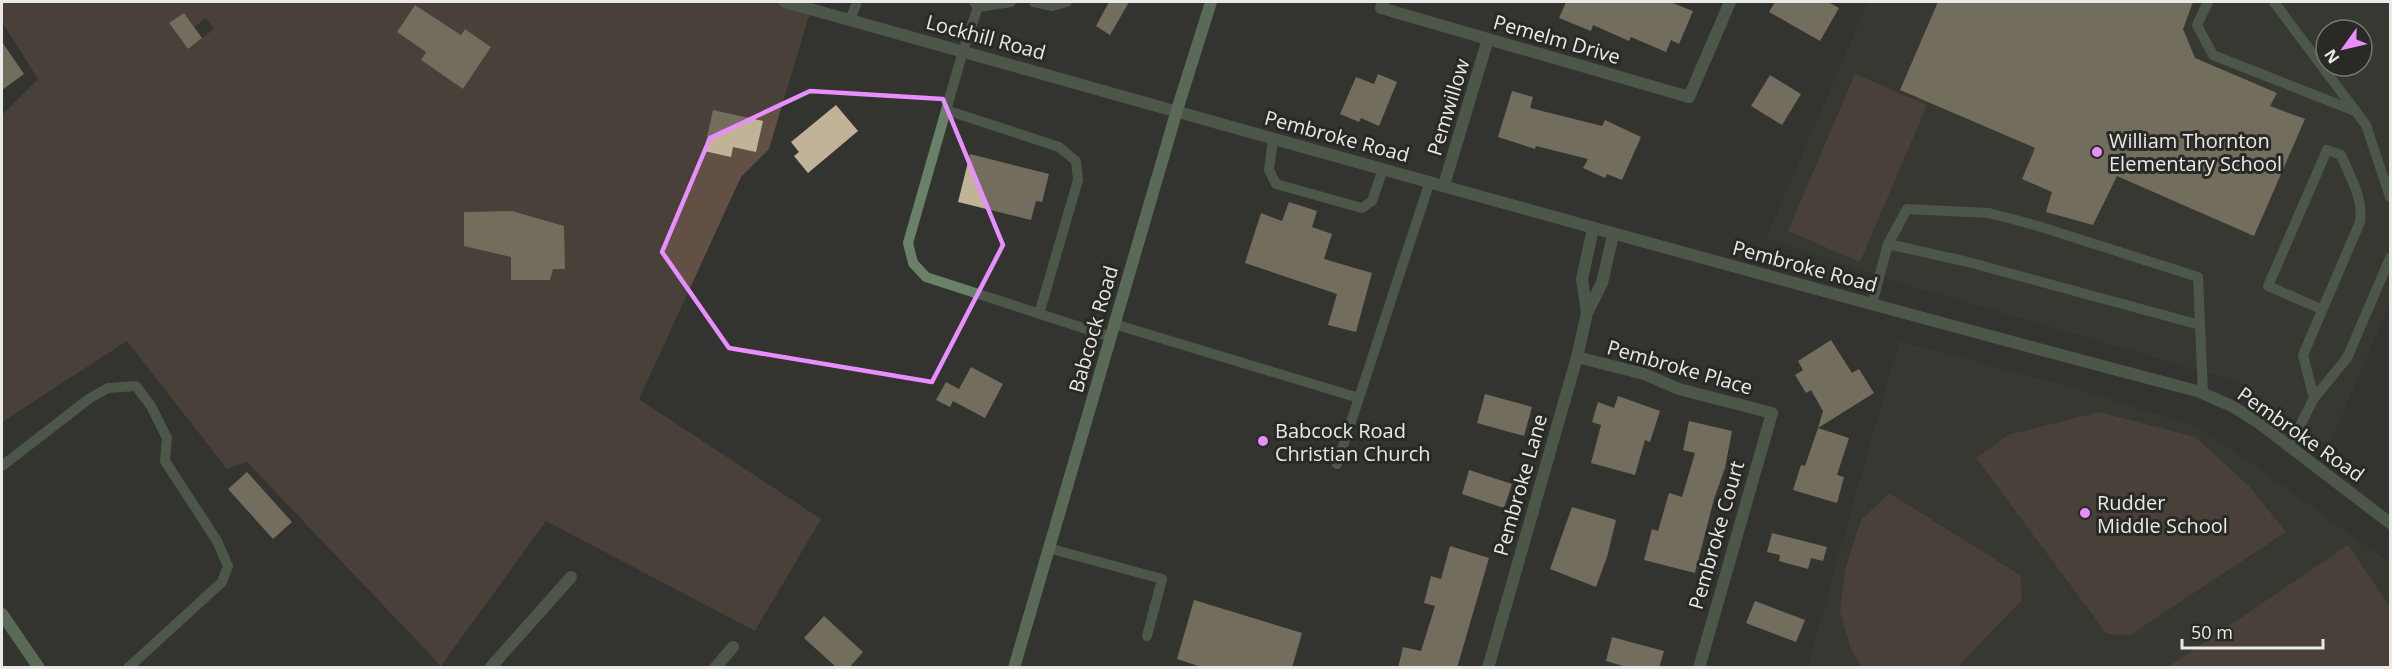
<svg xmlns="http://www.w3.org/2000/svg" width="2392" height="669" viewBox="0 0 2392 669" font-family="'Open Sans',sans-serif">
  <rect width="100%" height="100%" fill="#33332f"/>
  <path fill="#3c3e33" fill-rule="evenodd" d="M1868,2H2390V303L2329,446L2238,382L1897,282L1766,238ZM2326,30H2362V66H2326Z
    M1899,341L2079,389L2196,427L2250,462L2390,563V667L1807,668Z"/>
  <path fill="#635045" fill-rule="evenodd" d="M2,2H813L769,149L741,177L639,399L821,519L755,631L546,521L441,666L247,462L227,469L127,341L2,422V115L38,79L2,22ZM415,5L461,35L465,29L491,47L463,89L421,60L426,52L397,32ZM184,13L194,27L206,18L214,29L188,49L169,24ZM512,211L553,269L550,280H512V237L464,245V212Z
    M1855,74L1927,105L1860,262L1788,231Z
    M2099,412L2195,437L2248,485L2286,532L2130,635L2107,634L1976,458L2008,435Z
    M1889,493L2020,575L2022,600L1957,667H1862L1851,649L1840,612L1845,570L1861,520Z
    M2348,545L2390,607V665L2386,668L2168,667Z"/>
  <path fill="#c1b398" d="M1109,2H1129L1110,35L1096,26Z
    M1566,2H1670L1693,11L1679,44L1671,40L1666,52L1631,37L1629,41L1593,25L1591,31L1559,18Z
    M1775,2H1828L1839,8L1820,41L1769,12Z
    M1938,2H2193L2183,29L2195,58L2277,93L2270,106L2305,119L2254,236L2117,176L2093,225L2046,212L2052,192L2022,179L2035,148L1900,90Z
    M415,5L461,35L465,29L491,47L463,89L421,60L426,52L397,32Z
    M184,13L202,38L188,49L169,23Z
    M2,42L24,74L2,90Z
    M1378,74L1397,82L1379,126L1361,118L1359,122L1340,114L1356,77L1374,84Z
    M1770,75L1801,94L1782,125L1751,106Z
    M1512,91L1533,97L1530,108L1602,126L1605,120L1641,137L1622,180L1607,174L1605,178L1583,168L1588,159L1536,146L1535,149L1498,137Z
    M836,105L858,131L808,173L794,156L799,152L791,142Z
    M713,110L763,121L756,152L733,147L731,157L704,151Z
    M970,154L1049,174L1042,202L1036,201L1031,220L958,202Z
    M1289,202L1317,211L1312,227L1332,234L1324,259L1372,273L1356,332L1328,325L1337,294L1245,263L1261,213L1282,221Z
    M512,211L564,226L565,269H553L550,280H511V257L464,246V212Z
    M1831,340L1852,373L1859,369L1874,393L1818,428L1823,411L1811,390L1806,393L1795,375L1803,370L1798,361Z
    M971,367L1003,384L985,418L953,401L950,407L936,400L946,382L959,389Z
    M1485,394L1532,407L1524,436L1477,423Z
    M1618,396L1660,411L1650,442L1645,440L1635,475L1591,463L1601,425L1592,422L1598,402L1614,408Z
    M1689,421L1732,431L1725,468L1714,499L1695,573L1644,560L1652,529L1658,531L1669,493L1682,497L1695,453L1683,450Z
    M1818,428L1849,438L1837,475L1844,477L1837,503L1793,490L1801,465L1805,466Z
    M1469,470L1512,484L1504,508L1462,494Z
    M247,472L292,522L273,539L228,489Z
    M1572,507L1616,520L1607,557L1596,587L1550,569Z
    M1772,533L1827,547L1823,561L1811,558L1808,569L1779,561L1780,555L1767,552Z
    M1450,546L1489,558L1457,668H1398L1403,647L1421,651L1435,606L1424,603L1431,576L1441,579Z
    M1194,600L1302,633L1292,668H1204L1177,659Z
    M1755,601L1805,620L1796,642L1746,623Z
    M824,616L863,652L849,668H837L804,638Z
    M1612,637L1664,651L1659,668H1630L1606,661Z"/>
  <g fill="none" stroke-linecap="round" stroke-linejoin="round">
    <path stroke="#6a8169" stroke-width="10" d="M974,2L978,7L963,51L908,243L913,263L926,277L1111,337
      M1034,2L1052,6L1067,2
      M2208,2L2197,25L2213,55L2355,111
      M2274,2L2366,125L2390,197
      M978,7L1011,2
      M850,20L857,2
      M946,110L1059,147L1076,161L1078,180L1039,314
      M1273,139L1269,170L1276,184L1362,208L1372,201L1383,169
      M1888,244L1907,209L1989,213L2038,226L2198,277L2200,325
      M1872,304L1888,244L1968,262L2200,325L2203,393
      M1114,324L1359,398L1430,181
      M2314,398L2347,358L2390,258
      M2290,446L2314,398L2303,355L2360,222C2364,199 2350,177 2341,155L2327,150L2268,286L2321,309
      M1337,464L1359,398
      M2,466L90,398L108,388L136,386L151,406L167,438L165,461L217,541L228,566L222,582L128,668
      M1048,548L1162,579L1147,636"/>
    <path stroke="#6a8169" stroke-width="12" d="M785,2C1255,133 1725,267 2197,391L2232,406L2259,423L2390,523
      M1383,2L1381,8L1689,97L1730,2
      M1444,185L1488,39
      M1587,313L1582,279L1593,229
      M1577,357L1644,374L1679,389L1772,413L1699,668
      M490,668L571,577
      M715,668L733,647
      M1488,668L1577,357L1587,313L1602,283L1613,235"/>
    <path stroke="#88ad87" stroke-width="12" d="M2,614L39,668
      M1014,668L1177,110L1211,2"/>
  </g>
  <path d="M0 0H2392V669H0ZM810,91L943,99L1003,245L932,382L729,348L662,252L710,138Z" fill="#33332f" fill-opacity=".55" fill-rule="evenodd"/>
  <path fill="none" stroke="#e88eff" stroke-width="4.5" stroke-linejoin="round" d="M810,91L943,99L1003,245L932,382L729,348L662,252L710,138Z"/>
  <g fill="#e88eff" stroke="#292a25" stroke-width="2">
    <circle cx="2097" cy="152" r="6"/>
    <circle cx="1263" cy="441" r="6"/>
    <circle cx="2085" cy="513" r="6"/>
  </g>
  <g text-anchor="middle" dominant-baseline="central" stroke-width="6" stroke-linejoin="round" paint-order="stroke">
    <g font-size="20" fill="#e9e9e7" stroke="#292a25">
      <text transform="translate(986 37) rotate(15)">Lockhill Road</text>
      <text transform="translate(1557 39) rotate(16)">Pemelm Drive</text>
      <text transform="translate(1448 107) rotate(-73)">Pemwillow</text>
      <text transform="translate(1337 136) rotate(15)">Pembroke Road</text>
      <text transform="translate(1805 266) rotate(15)">Pembroke Road</text>
      <text transform="translate(1093 329) rotate(-74)">Babcock Road</text>
      <text transform="translate(1680 367) rotate(16)">Pembroke Place</text>
      <text transform="translate(2301 434) rotate(35)">Pembroke Road</text>
      <text transform="translate(1520 485) rotate(-74)">Pembroke Lane</text>
      <text transform="translate(1716 535) rotate(-74)">Pembroke Court</text>
    </g>
    <g font-size="20" fill="#e9e9e7" stroke="#292a25" text-anchor="start">
      <text x="2109" y="140">William Thornton<tspan x="2109" dy="23">Elementary School</tspan></text>
      <text x="1275" y="430">Babcock Road<tspan x="1275" dy="23">Christian Church</tspan></text>
      <text x="2097" y="502">Rudder<tspan x="2097" dy="23">Middle School</tspan></text>
    </g>
  </g>
  <rect width="2392" height="669" fill="none" stroke="#e9e9e7" stroke-width="6"/>
  <g transform="translate(2344 48) rotate(236)"><circle r="28" fill="#292a25" stroke="#767673" stroke-width="1.5"/>
  <path d="M0-4.5L10 22L0 15L-10 22Z" fill="#e88eff"/>
  <text y="-9" font-size="16" font-weight="bold" text-anchor="middle" fill="#e9e9e7">N</text>
  </g>
  <path d="M2182 639v9h141v-9" fill="none" stroke="#e9e9e7" stroke-width="3"/>
  <text x="2191" y="639" font-size="18" fill="#e9e9e7" stroke="#292a25" stroke-width="4.5" paint-order="stroke">50 m</text>
</svg>
